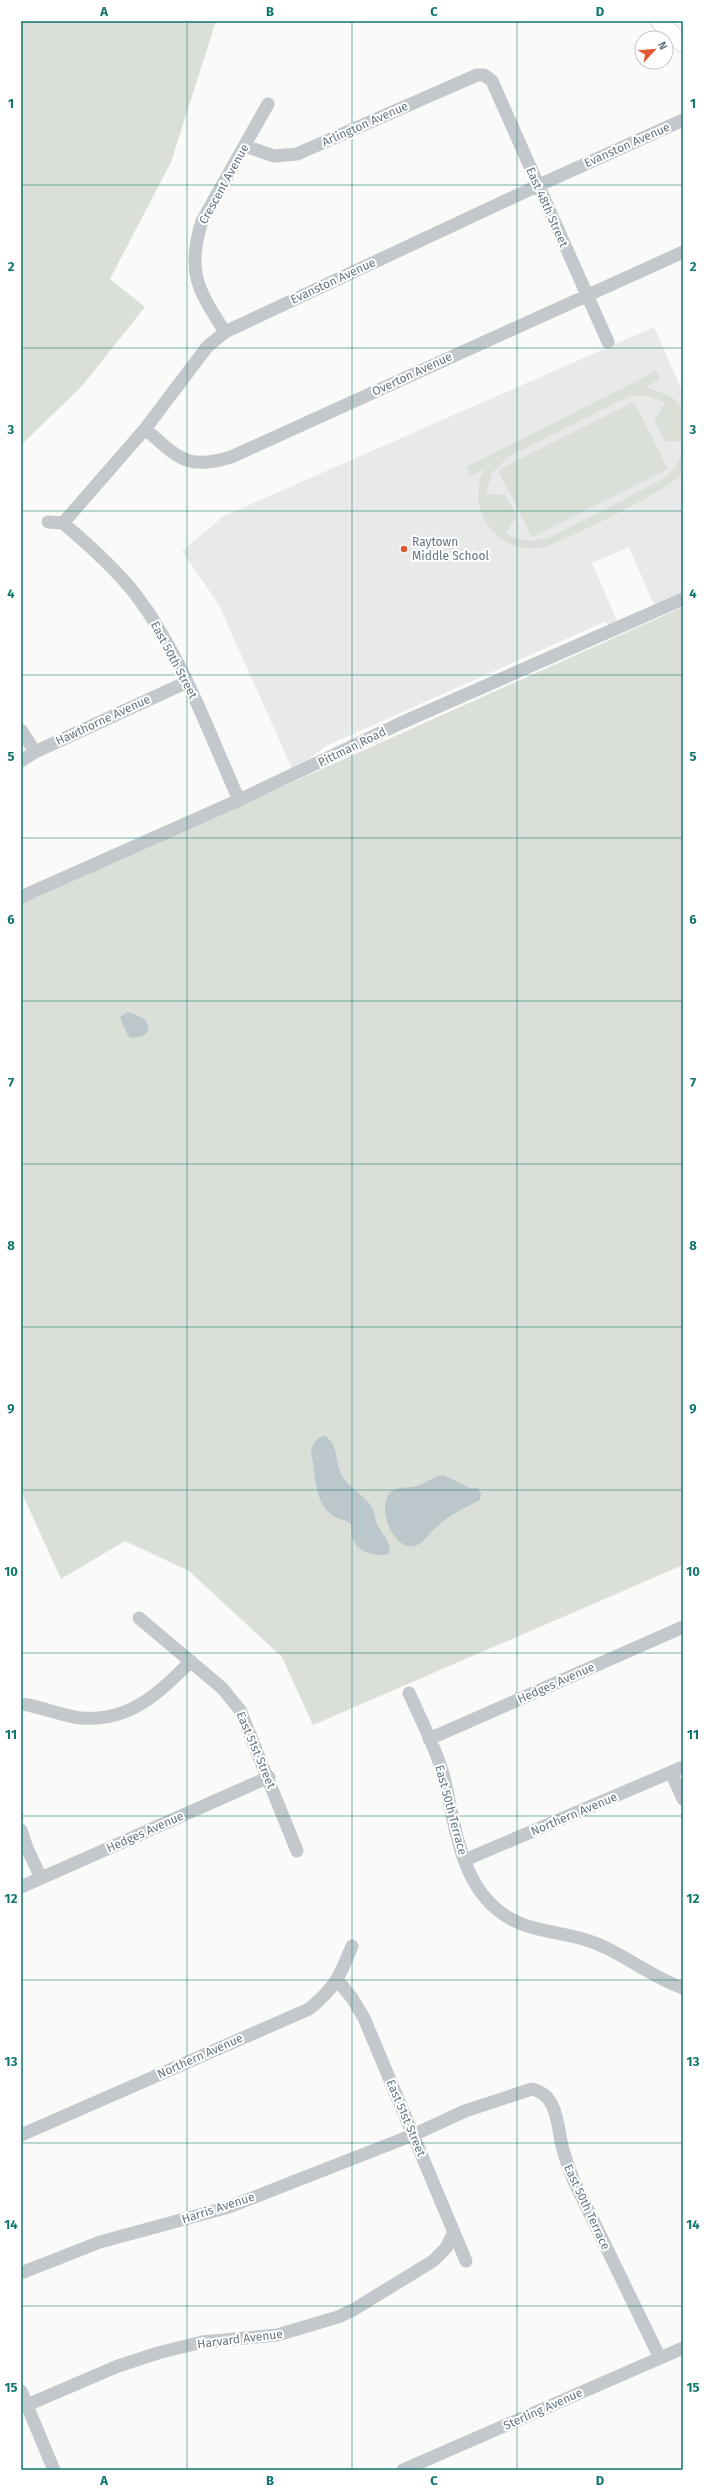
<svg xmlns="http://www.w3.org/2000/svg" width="704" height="2491" viewBox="0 0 704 2491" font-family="'Fira Sans',sans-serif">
  <rect width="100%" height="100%" fill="#fafaf8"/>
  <path fill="#e8e9e9" d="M654,327L683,393V595L655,607L629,547L592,563L618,623L609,625L604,622L326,746L293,771L219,605L182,551L224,516Z"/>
  <path fill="#dadfd7" d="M21,21H216L171,162L110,279L145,307L82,386L21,445Z
    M656,371L660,379L646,387L672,397L683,409V442L665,441L654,420L665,403L648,396H629L508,457L492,473L486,494L505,495L517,516L506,533C521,542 536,542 553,536L663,479L675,468L683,452C683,458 685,468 682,473C674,488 565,540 545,547C499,558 464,510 484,469L470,476L466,467Z
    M634,402L668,469L532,537L498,470Z
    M683,607V1565L313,1725L282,1657L189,1571L125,1541L61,1579L21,1491V904Z"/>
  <path fill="#bbc7cb" d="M128,1012C133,1014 141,1016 145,1020C155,1031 142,1038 132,1038L128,1036L120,1017Z
    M325,1436C340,1447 334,1459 341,1474C348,1487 360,1493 369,1503C375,1510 374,1518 378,1526C381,1532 387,1538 389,1545C390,1547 389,1551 389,1554C377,1557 359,1553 353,1540C351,1535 352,1529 351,1524C345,1519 341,1520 335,1517C313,1505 316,1472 311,1452C313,1442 316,1438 325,1436Z
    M443,1475L470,1488H478L481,1493L480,1500C459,1511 448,1515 430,1533C425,1539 422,1544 414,1546C394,1551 376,1508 390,1493C398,1485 412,1489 422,1484C430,1481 434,1476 443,1475Z"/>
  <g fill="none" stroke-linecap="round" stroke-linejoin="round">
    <g stroke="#b5babe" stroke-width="18">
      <path id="major" d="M659,21L683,44"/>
    </g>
    <path stroke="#c3c8cc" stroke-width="13" d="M245,146L274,156L297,154L477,75H484L492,81L608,342
      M225,332C198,290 186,272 202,221L268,104
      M145,429C178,457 186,471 231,457L683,252
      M48,522L63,523
      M63,523L145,429L207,347L225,332L537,186L683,120
      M63,523C89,545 115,568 136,595C182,656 208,731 239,800
      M21,730L35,752
      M21,761L35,752L187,682
      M21,897L239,800L401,723L683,599
      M139,1618L222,1688L240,1710L297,1851
      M409,1693C421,1720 436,1748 444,1777C456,1827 460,1891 511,1919C536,1933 568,1932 595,1943C626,1955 651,1977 683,1988
      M21,1704C41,1706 61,1716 81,1718C130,1722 159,1693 191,1661
      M429,1739L683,1627
      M671,1772L683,1799
      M21,1830L27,1848L41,1878
      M465,1860L683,1767
      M21,1887L269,1777
      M338,1981L352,1998L364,2018L466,2261
      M21,2135L309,2009C335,1988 340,1976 352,1946
      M21,2273L100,2242L229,2207L413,2135L465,2111L532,2089C558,2095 557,2125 562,2146C565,2158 569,2168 573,2179L660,2358
      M21,2391L54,2470
      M27,2405L118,2366L158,2353L202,2342L277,2335L338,2317L353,2310L433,2261L446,2248L454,2232
      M403,2470L683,2348"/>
    <use href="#major" stroke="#fff" stroke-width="17"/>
  </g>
  <path fill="none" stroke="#0f766e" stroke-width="1" stroke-opacity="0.55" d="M187,21V2470M352,21V2470M517,21V2470M21,185H683M21,348H683M21,511H683M21,675H683M21,838H683M21,1001H683M21,1164H683M21,1327H683M21,1490H683M21,1653H683M21,1816H683M21,1980H683M21,2143H683M21,2306H683"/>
  <circle fill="#e4572e" stroke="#fff" stroke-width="1.5" cx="404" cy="549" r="4"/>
  <g text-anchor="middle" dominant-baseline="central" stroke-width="4" stroke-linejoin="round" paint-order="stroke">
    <g font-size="12" fill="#657683" stroke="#fff">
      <text transform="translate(365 124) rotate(-24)">Arlington Avenue</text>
      <text transform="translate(627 145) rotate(-24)">Evanston Avenue</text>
      <text transform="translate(224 184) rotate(-61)">Crescent Avenue</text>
      <text transform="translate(547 207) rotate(66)">East 48th Street</text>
      <text transform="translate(333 281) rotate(-25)">Evanston Avenue</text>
      <text transform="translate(412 374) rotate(-25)">Overton Avenue</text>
      <text transform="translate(174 660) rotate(62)">East 50th Street</text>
      <text transform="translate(103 720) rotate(-25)">Hawthorne Avenue</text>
      <text transform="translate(352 747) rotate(-26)">Pittman Road</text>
      <text transform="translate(556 1683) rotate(-24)">Hedges Avenue</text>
      <text transform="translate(256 1750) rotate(67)">East 51st Street</text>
      <text transform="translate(451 1810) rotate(75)">East 50th Terrace</text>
      <text transform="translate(574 1814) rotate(-23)">Northern Avenue</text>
      <text transform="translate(145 1832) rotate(-24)">Hedges Avenue</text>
      <text transform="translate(200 2056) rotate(-24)">Northern Avenue</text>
      <text transform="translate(406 2118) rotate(67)">East 51st Street</text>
      <text transform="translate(587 2207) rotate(65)">East 50th Terrace</text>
      <text transform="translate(218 2208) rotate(-18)">Harris Avenue</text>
      <text transform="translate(240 2339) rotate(-7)">Harvard Avenue</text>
      <text transform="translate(543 2409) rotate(-24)">Sterling Avenue</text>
    </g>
    <g font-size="12" fill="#657683" stroke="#fff" text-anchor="start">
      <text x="412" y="542">Raytown<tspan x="412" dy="14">Middle School</tspan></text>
    </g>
  </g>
  <rect width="704" height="2491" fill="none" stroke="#ffffff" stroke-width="44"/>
  <g transform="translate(654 50) rotate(64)"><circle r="19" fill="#ffffff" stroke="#c1c8cd"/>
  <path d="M0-3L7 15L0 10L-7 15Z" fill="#e4572e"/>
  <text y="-6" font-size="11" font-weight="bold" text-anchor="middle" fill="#657683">N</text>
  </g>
  <rect x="22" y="22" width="660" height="2447" fill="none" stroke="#0f766e" stroke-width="1.5"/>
  <g font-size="13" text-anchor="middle" font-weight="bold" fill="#0f766e">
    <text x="104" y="16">A</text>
    <text x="270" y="16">B</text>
    <text x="434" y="16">C</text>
    <text x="600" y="16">D</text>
    <text x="11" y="108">1</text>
    <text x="693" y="108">1</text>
    <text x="11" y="271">2</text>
    <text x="693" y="271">2</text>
    <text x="11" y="434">3</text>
    <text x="693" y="434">3</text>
    <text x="11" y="598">4</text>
    <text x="693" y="598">4</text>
    <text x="11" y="761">5</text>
    <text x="693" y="761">5</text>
    <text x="11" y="924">6</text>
    <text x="693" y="924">6</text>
    <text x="11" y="1087">7</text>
    <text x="693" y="1087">7</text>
    <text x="11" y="1250">8</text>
    <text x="693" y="1250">8</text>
    <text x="11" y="1413">9</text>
    <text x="693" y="1413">9</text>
    <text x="11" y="1576">10</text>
    <text x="693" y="1576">10</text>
    <text x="11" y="1739">11</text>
    <text x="693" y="1739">11</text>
    <text x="11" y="1903">12</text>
    <text x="693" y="1903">12</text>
    <text x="11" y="2066">13</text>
    <text x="693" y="2066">13</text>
    <text x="11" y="2229">14</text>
    <text x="693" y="2229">14</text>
    <text x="11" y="2392">15</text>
    <text x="693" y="2392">15</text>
    <text x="104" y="2485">A</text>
    <text x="270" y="2485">B</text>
    <text x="434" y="2485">C</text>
    <text x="600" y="2485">D</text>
  </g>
</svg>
